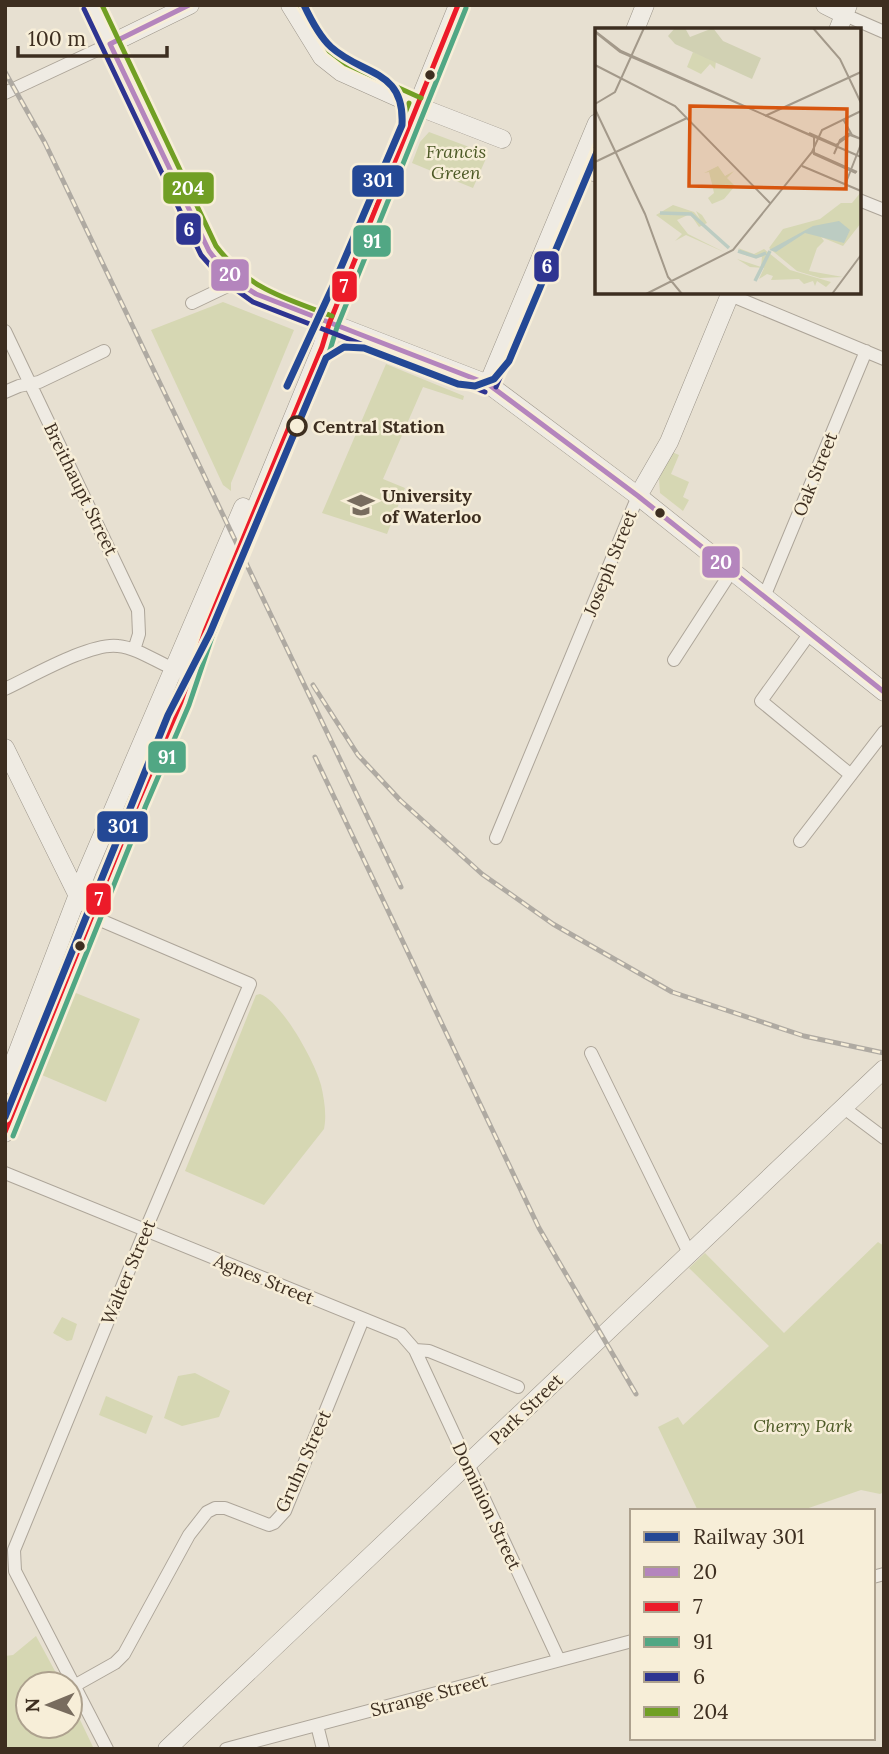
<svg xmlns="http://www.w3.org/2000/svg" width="889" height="1754" viewBox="0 0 889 1754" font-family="Lora,serif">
  <rect width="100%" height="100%" fill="#e7e0d1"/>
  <path fill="#d6d7b3" d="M429,132L488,154L473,188L412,163L420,142Z
    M223,302L294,330L231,483V491L223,485L151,330Z
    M386,364L464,396L463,400L423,387L383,479L405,488L387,534L322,513Z
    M672,452L679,455L671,474L689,482L683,497L689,500L683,511L660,493L659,479Z
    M71,991L140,1019L106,1102L37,1073Z
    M260,994C282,1002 315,1062 321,1085C324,1098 327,1115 324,1129L264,1205L185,1171L256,995Z
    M878,1242L884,1246V1492L880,1494L861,1490L800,1511H698L658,1427L678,1417L683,1425L769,1346L689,1268L705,1253L784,1333Z
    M62,1317L77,1324L72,1340L67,1341L53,1333Z
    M195,1373L230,1391L219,1417L182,1426L164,1418L178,1376Z
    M106,1396L153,1416L146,1434L99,1415Z
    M36,1636L62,1684H28V1726H70V1699L94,1749H5V1656L13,1655Z"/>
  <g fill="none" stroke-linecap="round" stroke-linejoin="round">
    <g stroke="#ada599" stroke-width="14">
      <path id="street" d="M845,15L884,32
        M5,93L110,44
        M577,169L597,176
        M859,200L884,210
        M730,295L884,359
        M192,303L236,282
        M5,331L138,610L139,634L134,650
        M5,392L19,386L39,382L104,351
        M764,597L866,351
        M810,633L761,701L851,775
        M674,660L731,572
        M5,689C31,677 91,642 118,646C139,648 159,664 179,671
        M496,838L638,496
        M800,841L884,732
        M93,917L250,984L145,1231L14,1550L15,1571L107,1749
        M591,1053L689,1253
        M844,1108L884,1138
        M5,1173L401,1334L415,1350L559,1660
        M415,1350L429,1351L518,1387
        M873,1577L884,1574
        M74,1686L115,1663L124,1654L189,1535L207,1512L215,1508H225L269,1525L274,1523L285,1511L363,1319
        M317,1725L323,1749
        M226,1749L632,1641"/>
    </g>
    <g stroke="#9c958a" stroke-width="19">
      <path id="secondary" d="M92,5L209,251L223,270L236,282L256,294L488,384L638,496L884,692
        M290,5L322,57L341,72L417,106L502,139
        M825,5L845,15
        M635,30L645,5
        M838,30L848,5
        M110,44L190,5
        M488,384L597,123
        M638,496L669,442L731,292
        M5,748L81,902
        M5,1085L87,871L243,507
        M5,1133L138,802L181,702L205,631L322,347L329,324L458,5
        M167,1749L884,1069"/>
    </g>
    <use href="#street" stroke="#efebe3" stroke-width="12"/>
    <use href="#secondary" stroke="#efebe3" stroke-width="18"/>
    <g stroke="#afaaa2" stroke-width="5">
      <path id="rail" d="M5,72L45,143L401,887
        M313,685L358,755L400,800L482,874L553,924L672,992L804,1036L884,1053
        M315,757L539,1228L636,1394"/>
    </g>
    <use href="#rail" stroke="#f7eed8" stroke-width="2.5" stroke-dasharray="8" stroke-linecap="butt"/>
    <g stroke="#f7eed8" stroke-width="10">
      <path id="bus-1" d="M110,44L209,251C223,270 236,282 256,294L488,384L638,496L884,692
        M110,44L189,5"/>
    </g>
    <g stroke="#f7eed8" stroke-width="10">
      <path id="bus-2" d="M5,1132L138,802L181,702L205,631L322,347L329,324L458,5"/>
    </g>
    <g stroke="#f7eed8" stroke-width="10">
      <path id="bus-3" d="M13,1136L146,805L189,705L213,634L330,350L337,327L466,8"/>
    </g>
    <g stroke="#f7eed8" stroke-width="10">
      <path id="bus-4" d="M84,9L201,255L225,282L253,302L485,392
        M496,387L597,146"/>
    </g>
    <g stroke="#f7eed8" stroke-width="10">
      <path id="bus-5" d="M102,5L216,246C250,290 282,297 332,316
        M300,5L329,51L346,64L421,98
        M321,321L409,103"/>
    </g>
    <use href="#bus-1" stroke="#b485bd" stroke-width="5"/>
    <use href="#bus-2" stroke="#ec1b29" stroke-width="5"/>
    <use href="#bus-3" stroke="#51a784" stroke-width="5"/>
    <use href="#bus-4" stroke="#2e3491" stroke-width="5"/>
    <use href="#bus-5" stroke="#719f24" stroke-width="5"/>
    <g stroke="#f7eed8" stroke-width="12">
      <path id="rail-1" d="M287,386L333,286L402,125C405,69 363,76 331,47C319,36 311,20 304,5
        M5,1117L168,715L210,633L326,358L344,347L364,348L458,384L475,386L494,379L509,361L597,152"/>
    </g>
    <use href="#rail-1" stroke="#244895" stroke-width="7"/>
  </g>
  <defs>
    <g id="university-bare" transform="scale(2.1)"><path d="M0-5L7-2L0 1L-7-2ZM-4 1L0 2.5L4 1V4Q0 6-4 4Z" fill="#786c5e" stroke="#f7eed8" stroke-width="2.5" paint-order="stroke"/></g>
  </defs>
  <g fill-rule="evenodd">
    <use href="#university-bare" x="361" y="505"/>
  </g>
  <g fill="#3d2e20" stroke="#f7eed8" stroke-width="2.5">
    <circle cx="430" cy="75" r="6"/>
    <circle cx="660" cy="513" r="6"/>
    <circle cx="80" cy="946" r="6"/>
  </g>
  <circle fill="#f7eed8" stroke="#3d2e20" stroke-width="3.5" cx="297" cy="426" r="9"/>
  <g text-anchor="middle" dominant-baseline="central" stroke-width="5" stroke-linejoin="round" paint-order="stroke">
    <g font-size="18" font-style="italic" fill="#4d5a26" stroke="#f7eed8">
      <text x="456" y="151">Francis<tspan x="456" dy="21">Green</tspan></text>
      <text x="803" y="1425">Cherry Park</text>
    </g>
    <g font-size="18" font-weight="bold" fill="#3d2e20" stroke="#f7eed8" text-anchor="start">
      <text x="313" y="426">Central Station</text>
    </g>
    <g font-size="18" fill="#3d2e20" stroke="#f7eed8">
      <text transform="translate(815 474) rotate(-68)">Oak Street</text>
      <text transform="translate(81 489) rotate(64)">Breithaupt Street</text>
      <text transform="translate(610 563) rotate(-68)">Joseph Street</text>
      <text transform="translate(128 1272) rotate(-67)">Walter Street</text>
      <text transform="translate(264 1279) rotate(22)">Agnes Street</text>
      <text transform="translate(526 1409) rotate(-44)">Park Street</text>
      <text transform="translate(303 1461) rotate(-66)">Gruhn Street</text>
      <text transform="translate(487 1506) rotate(65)">Dominion Street</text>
      <text transform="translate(429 1695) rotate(-15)">Strange Street</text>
    </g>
    <g font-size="18" font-weight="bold" fill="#3d2e20" stroke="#f7eed8" text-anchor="start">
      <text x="382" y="495">University<tspan x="382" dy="21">of Waterloo</tspan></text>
    </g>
  </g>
  <g transform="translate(595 28)">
    <rect width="266" height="266" fill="#e7e0d1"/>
    <path d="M98,24L121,33L120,41L115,36L106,46L92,39ZM123,138L130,148L139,143L132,150L140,158L129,171L117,176L113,170L119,165L117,156L114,144L109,145ZM266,164V195L248,218L226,209L229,213L222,220L214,243L248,249L225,250L202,243L174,220L188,201L225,191L246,175H257ZM78,177L99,184L105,191L101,183L107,187L112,195L104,199L95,186L82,192L93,206L131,225L91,207L80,213L87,206L61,187ZM143,220L159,226L169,221L195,242L236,254L231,259L222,253L220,258L218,253L209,256L204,251L176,252L178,248L172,246L164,251L169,240L155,239L142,231L166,239L167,229L152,228Z" fill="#d6d7b3"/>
    <path d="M80,0H90L95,9L118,0L128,13L166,30L157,51L80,16L73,8Z" fill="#d1d1b3"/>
    <path d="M244,193L255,202L249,215L210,205L181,224L174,222L218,198Z" fill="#bcccc2"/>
    <path fill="none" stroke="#bcccc2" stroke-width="3.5" d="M65,185L96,186L134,220M143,223L161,229L171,225M160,253L175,223"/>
    <path fill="none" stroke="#a3998a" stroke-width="2" d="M218,0L245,31L266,75M0,3L26,23L219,109V126L261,145M0,4L25,24L266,129M0,37L80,78L176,176M0,76L20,64L49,0M0,81L50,186L73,249L87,266M170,88L266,44M248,91L257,107L266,111M214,105L241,117L255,107L266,111M217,124L262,144M239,126L245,112L255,105M0,134L92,90M207,138L266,163M250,157L266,116M51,266L138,222L217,124L227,102L266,83M237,266L266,227"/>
    <path fill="#d7550e" fill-opacity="0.15" stroke="#d7550e" stroke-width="3.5" d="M95,78L252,81L251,161L94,158Z"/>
    <rect width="266" height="266" fill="none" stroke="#3d2e20" stroke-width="3.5"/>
  </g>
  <g stroke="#f7eed8" stroke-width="2.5">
    <rect x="351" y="164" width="54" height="34" rx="7" fill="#244895"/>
    <rect x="162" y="171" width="53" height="34" rx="7" fill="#719f24"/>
    <rect x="175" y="212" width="27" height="34" rx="7" fill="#2e3491"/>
    <rect x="352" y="224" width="40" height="34" rx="7" fill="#51a784"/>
    <rect x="533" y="250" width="27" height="33" rx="7" fill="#2e3491"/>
    <rect x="210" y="258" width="40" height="34" rx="7" fill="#b485bd"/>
    <rect x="331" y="270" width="27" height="33" rx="7" fill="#ec1b29"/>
    <rect x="701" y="545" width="40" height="34" rx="7" fill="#b485bd"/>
    <rect x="147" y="740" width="40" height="34" rx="7" fill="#51a784"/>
    <rect x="96" y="810" width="53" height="33" rx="7" fill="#244895"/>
    <rect x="85" y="882" width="27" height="34" rx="7" fill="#ec1b29"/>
  </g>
  <g font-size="19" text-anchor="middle" font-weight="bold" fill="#fff">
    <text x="378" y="187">301</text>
    <text x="188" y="195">204</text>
    <text x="189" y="236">6</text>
    <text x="372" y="248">91</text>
    <text x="547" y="273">6</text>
    <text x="230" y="281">20</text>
    <text x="344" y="293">7</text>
    <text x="721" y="569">20</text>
    <text x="167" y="764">91</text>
    <text x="123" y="833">301</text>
    <text x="99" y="906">7</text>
  </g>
  <rect width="889" height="1754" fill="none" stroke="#3d2e20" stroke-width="14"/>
  <rect x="630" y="1509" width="245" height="231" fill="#f7eed8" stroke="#ada18e" stroke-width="2"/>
  <rect x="644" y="1532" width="35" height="10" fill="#244895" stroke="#ada18e" stroke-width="2"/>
  <text x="693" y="1544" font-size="21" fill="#3d2e20">Railway 301</text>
  <rect x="644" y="1567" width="35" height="10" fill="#b485bd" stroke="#ada18e" stroke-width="2"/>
  <text x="693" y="1579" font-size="21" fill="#3d2e20">20</text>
  <rect x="644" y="1602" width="35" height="10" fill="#ec1b29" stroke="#ada18e" stroke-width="2"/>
  <text x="693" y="1614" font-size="21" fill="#3d2e20">7</text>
  <rect x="644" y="1637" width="35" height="10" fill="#51a784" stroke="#ada18e" stroke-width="2"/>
  <text x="693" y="1649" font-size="21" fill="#3d2e20">91</text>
  <rect x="644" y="1672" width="35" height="10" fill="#2e3491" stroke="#ada18e" stroke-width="2"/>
  <text x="693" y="1684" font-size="21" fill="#3d2e20">6</text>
  <rect x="644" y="1707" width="35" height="10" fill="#719f24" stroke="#ada18e" stroke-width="2"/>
  <text x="693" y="1719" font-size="21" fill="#3d2e20">204</text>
  <g transform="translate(49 1705) rotate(269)"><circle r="33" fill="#f7eed8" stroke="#ada18e" stroke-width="2"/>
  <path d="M0-5L12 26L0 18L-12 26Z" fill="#786c5e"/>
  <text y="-10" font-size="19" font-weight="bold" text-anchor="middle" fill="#3d2e20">N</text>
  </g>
  <path d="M18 46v10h149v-10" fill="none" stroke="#3d2e20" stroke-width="3.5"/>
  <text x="28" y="46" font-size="21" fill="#3d2e20" stroke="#f7eed8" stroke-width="5" paint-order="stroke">100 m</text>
</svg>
